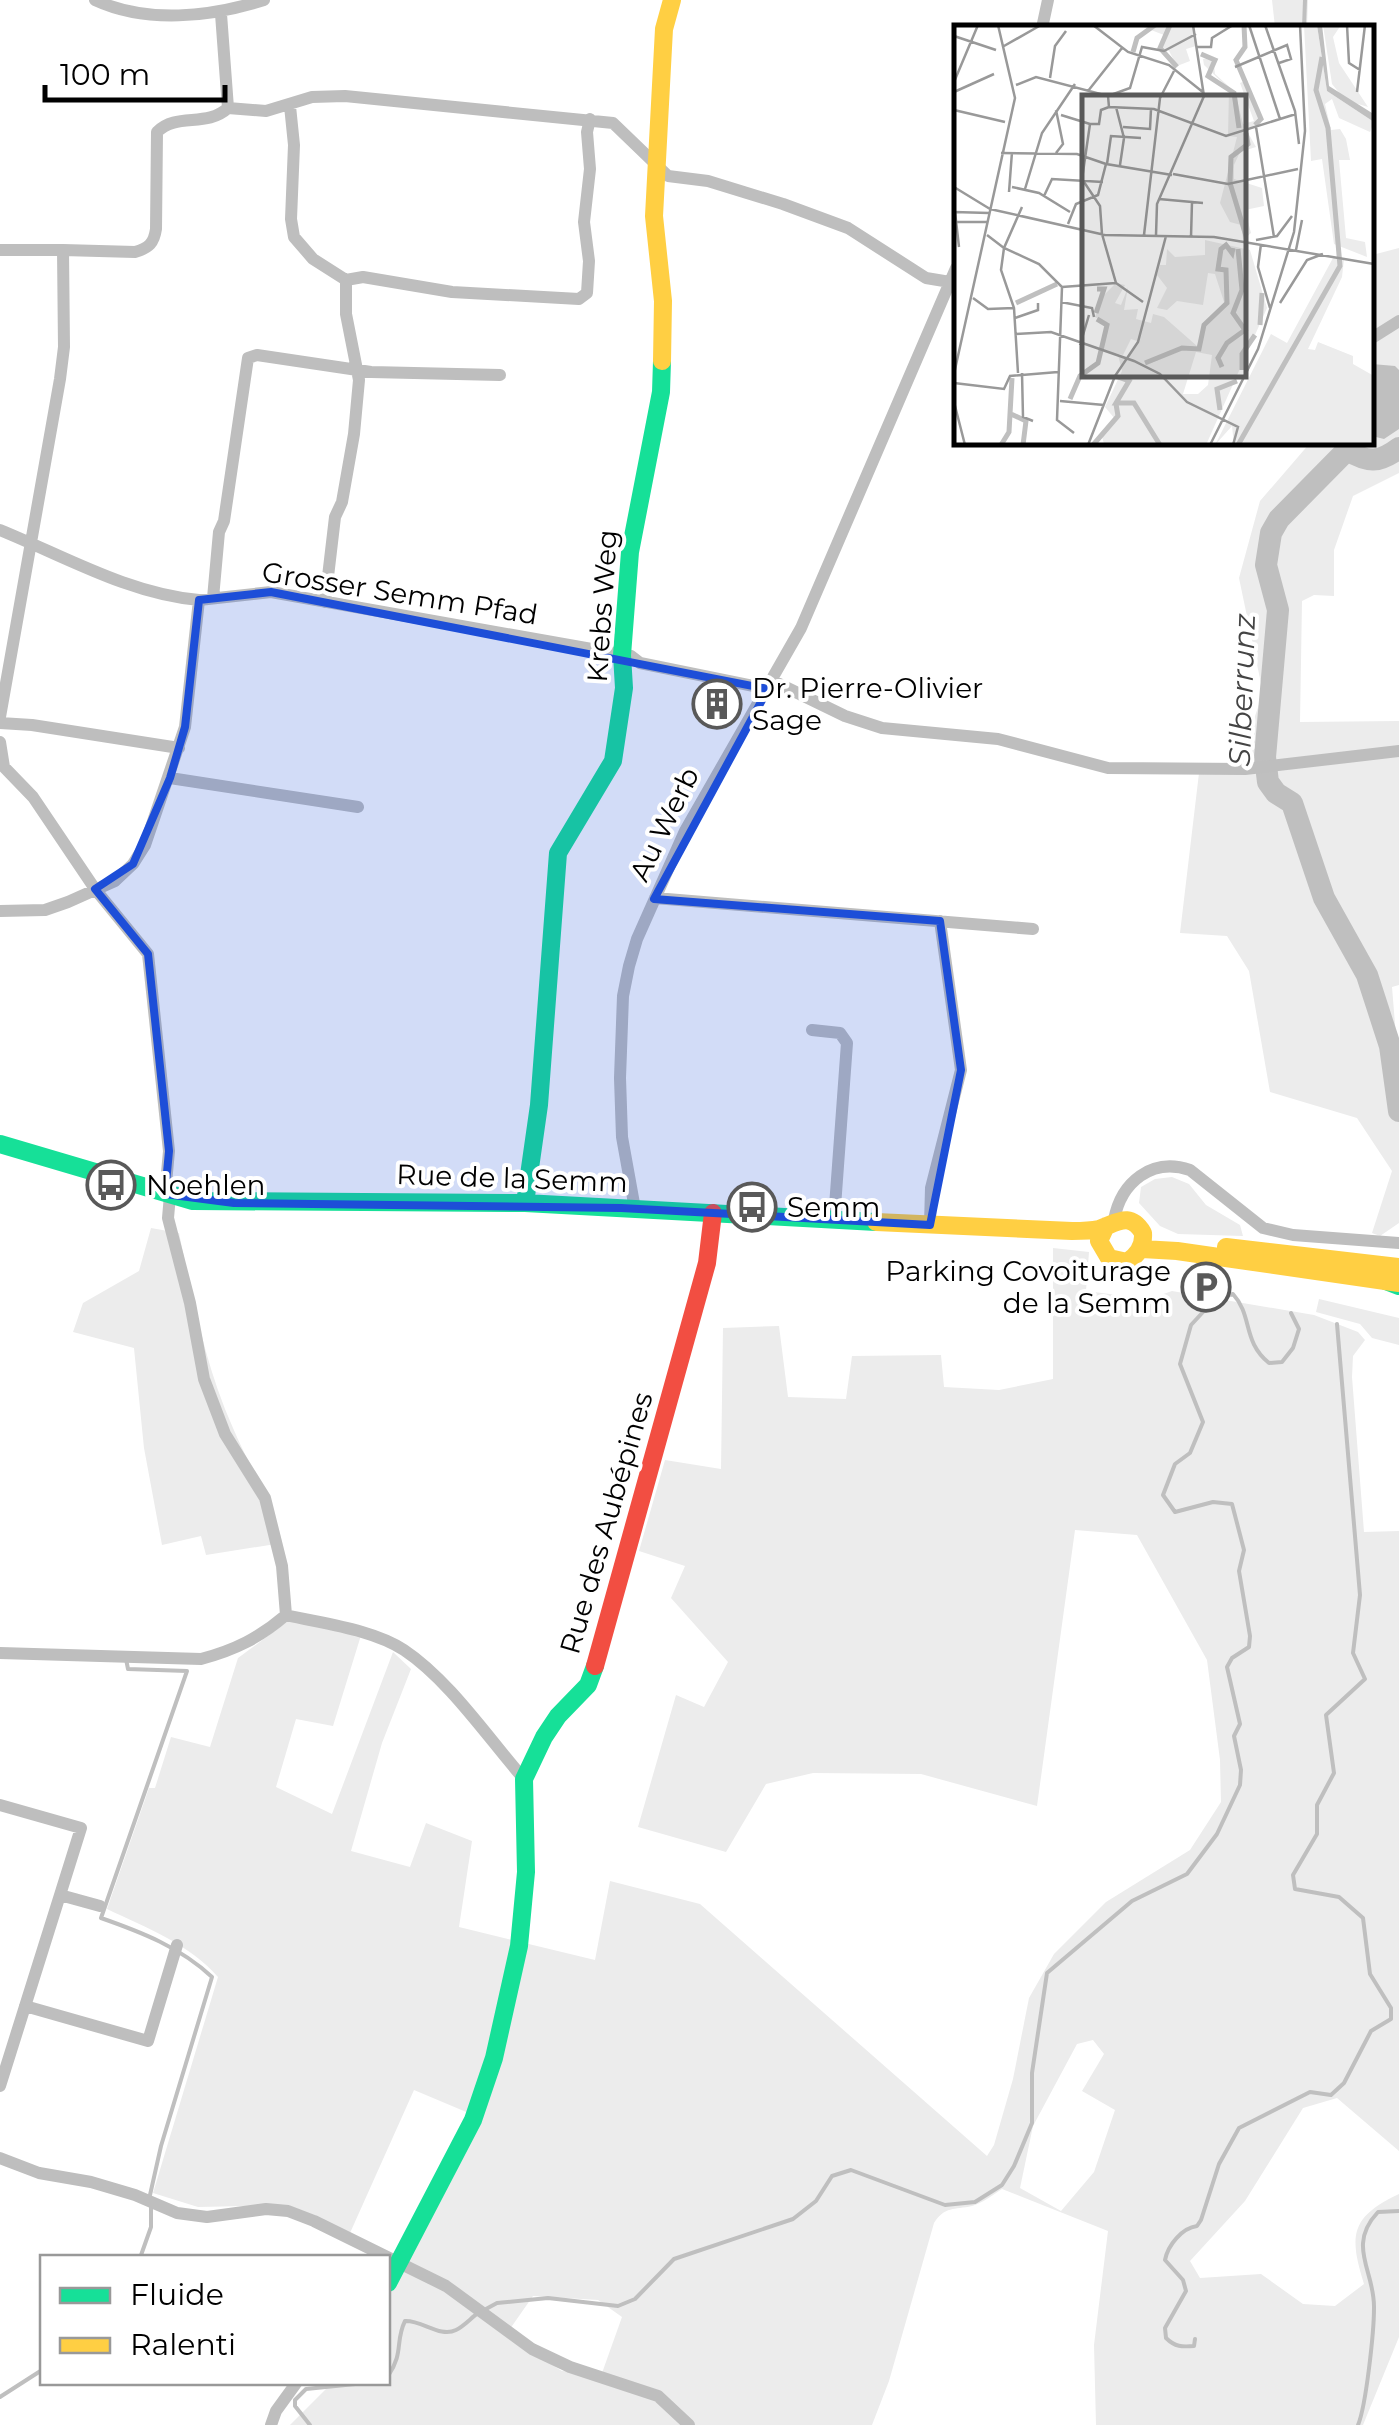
<svg xmlns="http://www.w3.org/2000/svg" width="1399" height="2425" viewBox="0 0 1399 2425" font-family="Montserrat,sans-serif">
  <rect width="100%" height="100%" fill="#fff"/>
  <path fill="#ececec" fill-rule="evenodd" d="M1272,0H1308L1307,27H1275Z
    M1372,238L1376,254L1399,248V473L1353,496L1334,550V596L1314,595L1302,601L1300,722L1399,721V985L1392,987L1399,1073V1223L1380,1236L1372,1233L1392,1171L1357,1118L1270,1092L1249,971L1227,936L1180,933L1199,773L1239,762L1263,693L1239,578L1260,501L1310,443L1372,442Z
    M1172,1177L1189,1184L1206,1205L1240,1225L1243,1236L1178,1234L1160,1226L1139,1203L1141,1187L1155,1179Z
    M151,1228L179,1233C193,1300 205,1365 233,1428C249,1467 273,1501 282,1543L206,1555L201,1536L162,1545L144,1448L134,1348L73,1332L83,1303L139,1271Z
    M1053,1248L1089,1252L1086,1291L1149,1299L1172,1291L1314,1315L1358,1332L1365,1340L1353,1356L1352,1377L1364,1532L1399,1531V2151L1337,2098L1303,2108L1245,2201L1190,2261L1200,2278L1261,2274L1303,2304L1335,2306L1364,2284C1349,2236 1350,2217 1399,2194V2337L1363,2425H1096L1094,2345L1108,2231L1002,2189C993,2195 982,2203 972,2206C954,2210 945,2206 934,2223L889,2381L872,2425H290L332,2383L388,2382V2265L471,2114L414,2090L350,2233L288,2205L198,2207L153,2193L218,1977C191,1945 145,1927 107,1909L149,1788H155L171,1737L210,1747L238,1658L291,1619L362,1632L333,1726L296,1719L276,1787L332,1814L393,1652L411,1669L382,1743L351,1851L410,1867L426,1823L472,1841L459,1927L595,1960L610,1881L700,1904L987,2156L994,2145L1013,2079L1029,1998L1054,1954L1106,1902L1190,1850L1221,1802L1220,1760L1207,1660L1137,1535L1075,1530L1037,1806L921,1774L813,1773L766,1784L726,1852L638,1827L676,1695L704,1707L728,1662L671,1598L685,1566L639,1551L665,1460L721,1469L723,1328L779,1326L788,1397L846,1399L852,1356L941,1355L944,1387L999,1390L1053,1379ZM1093,2040L1104,2054L1082,2091L1115,2110L1094,2172L1061,2211L1020,2188L1033,2126L1077,2044ZM533,2296L598,2300L622,2317L602,2373L562,2371L505,2336Z
    M1319,1299L1399,1318V1345L1372,1338L1360,1324L1316,1312Z"/>
  <path fill="#bfbfbf" d="M1372,364L1395,366L1399,370V429L1384,439L1372,436Z"/>
  <g fill="none" stroke-linecap="round" stroke-linejoin="round">
    <path stroke="#bfbfbf" stroke-width="4" d="M1304,28L1305,0
      M126,1659L128,1669L187,1671L101,1918C141,1932 180,1947 212,1977L161,2146L150,2195
      M140,2258L151,2227V2205
      M486,2309L497,2303L548,2298L618,2306L635,2299L674,2259L793,2219L816,2201L832,2176L851,2170L945,2205L975,2202L1002,2185L1014,2166L1032,2123V2073L1047,1973L1132,1901L1187,1874L1217,1834L1240,1785L1241,1770L1234,1736L1240,1724L1227,1667L1232,1658L1249,1647L1250,1636L1239,1571L1244,1550L1232,1504L1213,1502L1175,1512L1163,1495L1175,1464L1190,1453L1203,1422L1180,1364L1191,1325L1216,1298L1233,1294C1253,1316 1242,1341 1269,1363L1282,1362L1293,1348L1299,1329L1291,1313
      M1195,2339L1194,2346C1182,2347 1175,2347 1166,2338L1165,2328L1186,2291L1183,2280L1165,2260C1168,2245 1182,2228 1197,2226L1201,2220L1219,2164L1239,2128L1310,2092L1331,2095L1344,2083L1371,2031L1391,2019V2008L1370,1974L1363,1918L1339,1897L1295,1889L1293,1875L1317,1834V1805L1334,1773L1326,1715L1365,1679L1353,1653L1360,1595L1337,1324
      M388,2376C404,2353 395,2341 405,2321C422,2320 440,2338 456,2330C464,2326 471,2318 478,2313
      M0,2397L42,2370
      M310,2425L295,2406V2400L306,2389L375,2382
      M1358,2425C1366,2406 1374,2332 1374,2308C1375,2271 1346,2246 1378,2212L1399,2211"/>
    <path stroke="#bfbfbf" stroke-width="22" d="M1399,448C1379,463 1368,463 1347,450L1279,519L1271,533L1266,565L1278,610L1265,757L1268,782L1276,793L1292,803L1324,898L1367,975L1390,1046L1399,1111"/>
    <path stroke="#bebebe" stroke-width="12" d="M95,0C147,24 210,17 264,0
      M221,14L228,108L266,111L312,97L345,96L613,123L668,176L708,181L783,204L848,228L926,278L956,283
      M1042,28L1048,0
      M290,106L294,145L291,219L294,237L313,259L346,280V314L359,380L354,434L342,502L335,517L325,602
      M0,250H63
      M346,280L363,277L452,292L579,299L587,293L589,261L584,222L590,169L587,132L590,119
      M1372,338L1399,321
      M0,530C64,556 129,594 199,600
      M213,598L219,532L224,521L248,358L257,355L371,372L500,375
      M773,681L845,716L882,728L998,739L1108,768L1245,769L1399,751
      M0,717L60,379L64,347L63,250L135,252C149,248 154,243 156,229L157,132C177,112 206,128 228,108
      M0,723L32,725L179,748
      M0,742L4,767L33,797L95,889L148,954L169,1151L165,1194
      M170,778L358,807
      M655,898L1033,929
      M0,911L45,910L68,902L115,881L133,864L145,845L185,727L199,600L271,592L631,656L640,663L768,689
      M812,1030L840,1033L847,1043L834,1220
      M170,1195L168,1218L190,1303L204,1379L225,1434L265,1498L282,1566L286,1615C324,1624 371,1629 404,1650C449,1680 488,1738 524,1779
      M635,1209L622,1137L620,1078L623,996L629,966L637,939L685,831L801,628L956,268
      M1114,1220C1121,1182 1152,1157 1190,1170L1263,1228L1293,1235L1399,1243
      M930,1225L931,1188L961,1070L940,921
      M0,1653L201,1659C235,1650 259,1638 286,1615
      M0,1805L81,1828L60,1895L100,1906
      M25,2006L148,2041L177,1945
      M0,2086L60,1895
      M0,2158L39,2173L91,2182L135,2195L177,2213L207,2217L266,2209L288,2211L314,2221L446,2286L532,2349L570,2367L658,2396L689,2425
      M271,2425L276,2411L297,2382"/>
    <path stroke="#16e098" stroke-width="18" d="M0,1144L193,1201L525,1203L876,1222
      M525,1203L539,1105L558,853L613,761L624,688L622,655L630,552L661,392L662,361
      M1386,1281L1399,1286
      M388,2283L473,2120L494,2058L519,1946L526,1872L524,1779L544,1737L558,1716L588,1685L595,1666"/>
    <path stroke="#ffcf43" stroke-width="18" d="M662,361L663,301L654,216L664,29L672,0
      M876,1222L1072,1231C1081,1231 1090,1231 1099,1229C1117,1223 1130,1211 1143,1233C1144,1246 1138,1255 1127,1262L1109,1258L1099,1241L1106,1226
      M1226,1247L1399,1267
      M1142,1249L1177,1251L1399,1283"/>
    <path stroke="#f24e42" stroke-width="18" d="M595,1666L707,1263L713,1213"/>
  </g>
  <path fill="#1d4ed8" fill-opacity="0.2" stroke="#1d4ed8" stroke-width="8" stroke-linejoin="round" d="M271,592L768,689L654,899L940,921L961,1070L930,1225L621,1208L234,1203L165,1194L169,1151L148,954L95,889L133,864L170,778L185,727L199,600Z"/>
  <defs>
    <g id="building-ring" transform="scale(2.5)"><circle r="9.5" fill="#fff" stroke="#595959" stroke-width="1.5"/><path d="M-4-6H4V6H1V3H-1V6H-4ZM-2.5-4.3h1.7v1.8h-1.7ZM.8-4.3h1.7v1.8H.8ZM-2.5-1h1.7V.8h-1.7ZM.8-1h1.7V.8H.8Z" fill="#595959"/></g>
    <g id="bus-ring" transform="scale(2.5)"><circle r="9.5" fill="#fff" stroke="#595959" stroke-width="1.5"/><path d="M-5-6H5V4H4V6H2V4H-2V6H-4V4H-5ZM-3.5-4V0h7V-4ZM-3.5 1.2v1.5H-2V1.2ZM2 1.2v1.5H3.5V1.2Z" fill="#595959"/></g>
    <g id="parking-ring" transform="scale(2.5)"><circle r="9.5" fill="#fff" stroke="#595959" stroke-width="1.5"/><path d="M-3.5-5.5H1a3.5 3.5 0 0 1 0 7H-1V5.5H-3.5ZM-1-3.4V-.6H.8a1.4 1.4 0 0 0 0-2.8Z" fill="#595959"/></g>
  </defs>
  <g fill-rule="evenodd">
    <use href="#building-ring" x="717" y="704"/>
    <use href="#bus-ring" x="111" y="1185"/>
    <use href="#bus-ring" x="752" y="1207"/>
    <use href="#parking-ring" x="1206" y="1287"/>
  </g>
  <g text-anchor="middle" dominant-baseline="central" stroke-width="8" stroke-linejoin="round" paint-order="stroke">
    <g font-size="28" fill="#000" stroke="#fff">
      <text transform="translate(400 593) rotate(9)">Grosser Semm Pfad</text>
      <text transform="translate(602 606) rotate(-86)">Krebs Weg</text>
      <text transform="translate(664 824) rotate(-64)">Au Werb</text>
      <text transform="translate(512 1178) rotate(2)">Rue de la Semm</text>
      <text transform="translate(606 1523) rotate(-74)">Rue des Aubépines</text>
    </g>
    <g font-size="28" fill="#000" stroke="#fff" text-anchor="start">
      <text x="752" y="688">Dr. Pierre-Olivier<tspan x="752" dy="32">Sage</tspan></text>
      <text x="146" y="1185">Noehlen</text>
      <text x="787" y="1207">Semm</text>
      <text x="1171" y="1271" text-anchor="end">Parking Covoiturage<tspan x="1171" dy="32">de la Semm</tspan></text>
    </g>
    <g font-size="30" font-style="italic" fill="#444" stroke="#fff">
      <text transform="translate(1242 690) rotate(-88)">Silberrunz</text>
    </g>
  </g>
  <g transform="translate(954 25)">
    <rect width="420" height="420" fill="#fff"/>
    <path d="M184,0H239L242,21L232,24L236,36L223,41L215,26L206,23L210,10ZM350,0H363L373,66L420,97L416,107L385,93L378,74L371,79L377,105L386,104L392,114L396,135H385L392,213L411,217L413,232L380,219L368,134L357,136ZM369,0H387L379,12L385,38L414,82L391,75L378,59ZM259,32L261,49L281,67L289,99L300,96L286,58L293,55L307,99L293,106L302,122L286,127L280,140V154L308,163L310,181L291,185L297,208L289,214L287,200L276,197L266,178L283,112L274,111L275,64L250,40L249,34ZM251,215L296,225L313,283L252,420H135L150,419L147,408L161,394L151,382L168,346L164,330L174,334L183,316L177,314L169,330L146,325L154,300L141,292L148,272L162,258L171,260L161,278L167,280L174,262L170,285L184,284L182,294L197,298L199,289L210,292L243,321L251,297L271,280L261,249L254,248L249,280L223,276L213,285L203,283L213,263L203,250L206,240H212L213,224L221,232L251,230ZM242,327L258,330L254,360L244,369H229ZM379,233L390,234L388,252L354,324L361,325L364,317L399,331V339L420,351V420H280L278,401L261,420L317,309L333,318Z" fill="#ececec" fill-rule="evenodd"/>
    <path d="M363,0H368L375,61L418,88L420,97L373,66Z" fill="#bfbfbf"/>
    <path fill="none" stroke="#bfbfbf" stroke-width="5" d="M216,0L206,23L223,42M290,0L291,22L282,35L307,94L301,100M179,27L183,13L201,0M247,29L261,35L254,51L280,68L285,103M292,108L294,119L277,132L276,158L292,211M62,278L103,259M142,288L150,264H143M306,300L308,268M191,338L228,323L245,324L250,300L273,278L272,245L264,244L267,224L272,220L278,228L279,223M268,342L264,333L273,318L291,305L279,288L288,265L284,224M288,345V329L301,310M164,352L175,356L162,378H180L206,420M116,374L126,351L144,338L153,300L143,294M266,385L263,364L283,356M57,389L72,396L69,420M47,420L55,407L58,353M139,420L164,391L162,379M284,420L386,241L374,103L362,65L368,32"/>
    <path fill="none" stroke="#999" stroke-width="2.5" d="M139,0L174,27L215,40L250,68M295,0L326,94M311,0L341,86L345,119M393,0L395,38L406,45M0,11L42,25M50,21L87,0M242,22H257L258,13L279,0M281,42L333,20L337,34L325,38M96,53L101,21L112,6M0,57L24,0M62,60L82,52L154,71L176,63L188,22L210,26L242,9M134,66L168,23M0,67L40,49M403,67L411,0M154,71L155,82L200,84L272,111L342,89M162,82L170,113L166,140M0,85L51,97M102,85L109,119L102,128M107,90L136,99M169,102L196,104L197,84M302,102L320,212M47,128L123,129L152,139M153,139L157,111L187,113M219,149L274,159L344,144M0,162L36,184M58,162L85,168L116,187M71,164L88,108L121,59M55,167L58,127M90,171L98,154L149,157M205,174L249,178M68,182L50,223L85,239L108,262L103,395L120,408M36,184L151,210L260,212L420,239M0,187L35,188M1,187L5,222M2,197H34M114,199L122,179L144,170L152,139L218,150M148,209L146,181L128,154L136,99H145L147,85L155,82M148,209L162,258L189,277M33,210L50,223L47,245L60,283L64,348M190,210L206,73L220,46M202,210L203,179L250,71L239,0M237,212L238,177M302,215L323,211L338,191M307,219L304,242L316,283M342,225L348,195M108,262L162,258M19,273L34,284L60,283M107,277L138,283L140,292M326,278L353,235L369,229M61,293L84,285V278M61,309L97,307L180,336L206,349L233,377L284,402L279,420M126,320L135,290M68,348L69,392L79,396M0,349L61,73L44,0M0,358L50,364L56,351L104,347M106,376L150,380M0,377L11,420M134,420L161,351L184,317L212,211M256,420L304,324L340,207L351,106L346,0"/>
    <path fill="#595959" fill-opacity="0.15" stroke="#595959" stroke-width="5" d="M128,70H292V352H128Z"/>
    <rect width="420" height="420" fill="none" stroke="#000" stroke-width="5"/>
  </g>
  <rect x="40" y="2255" width="350" height="130" fill="#ffffff" stroke="#999999" stroke-width="2.5"/>
  <rect x="60" y="2288" width="50" height="15" fill="#16e098" stroke="#999999" stroke-width="2.5"/>
  <text x="130" y="2305" font-size="30" fill="#000000">Fluide</text>
  <rect x="60" y="2338" width="50" height="15" fill="#ffcf43" stroke="#999999" stroke-width="2.5"/>
  <text x="130" y="2355" font-size="30" fill="#000000">Ralenti</text>
  <path d="M45 85v15h180v-15" fill="none" stroke="#000000" stroke-width="5"/>
  <text x="60" y="85" font-size="30" fill="#000000" stroke="#ffffff" stroke-width="8" paint-order="stroke">100 m</text>
</svg>
